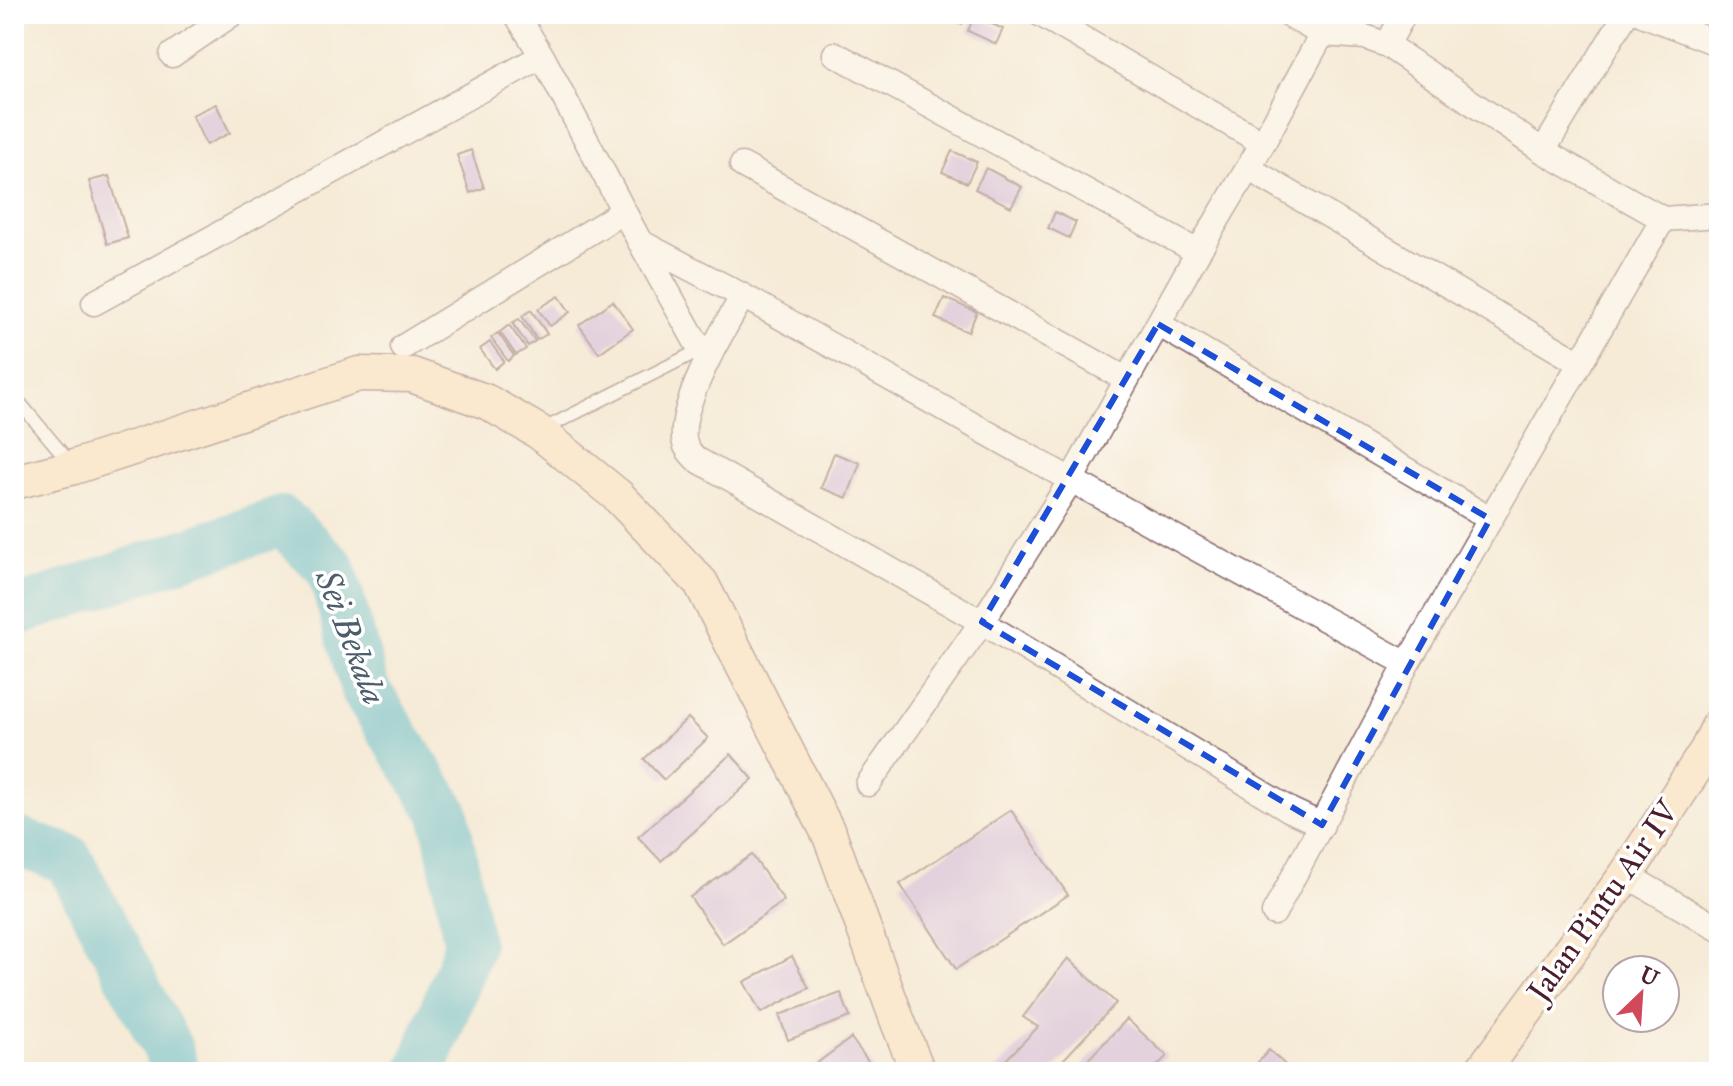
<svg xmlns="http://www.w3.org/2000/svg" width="1733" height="1086" viewBox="0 0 1733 1086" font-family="'IM FELL Great Primer',serif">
  <rect width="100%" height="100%" fill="#fff"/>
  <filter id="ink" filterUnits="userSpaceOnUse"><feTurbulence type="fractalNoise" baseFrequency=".0125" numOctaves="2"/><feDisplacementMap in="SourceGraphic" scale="16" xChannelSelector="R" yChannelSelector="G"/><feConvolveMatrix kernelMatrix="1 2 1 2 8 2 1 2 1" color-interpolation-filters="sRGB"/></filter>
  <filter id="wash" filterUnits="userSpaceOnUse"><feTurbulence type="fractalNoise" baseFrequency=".006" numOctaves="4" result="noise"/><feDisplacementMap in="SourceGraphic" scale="32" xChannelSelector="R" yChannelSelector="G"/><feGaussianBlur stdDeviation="1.8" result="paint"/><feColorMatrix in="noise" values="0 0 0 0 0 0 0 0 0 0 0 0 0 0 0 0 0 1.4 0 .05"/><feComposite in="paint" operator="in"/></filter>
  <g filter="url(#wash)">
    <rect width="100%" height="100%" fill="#f6ebd7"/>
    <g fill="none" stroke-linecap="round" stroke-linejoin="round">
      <path stroke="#51bace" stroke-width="50" d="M14,612L282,521L331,568L365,689L444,813L469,946L421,1072
        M14,841L68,859L168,1049L175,1072"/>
    </g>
    <g id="blocks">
      <path fill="#ccb2e4" d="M944,14H968L962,24Z
        M974,16L1003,29L996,44L968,31Z
        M216,104L230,133L206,145L192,115Z
        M471,150L484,188L470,193L457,155Z
        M952,151L977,162L967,183L942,172Z
        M986,168L1022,187L1011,207L975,189Z
        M109,176L128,238L107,244L89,181Z
        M1055,212L1076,222L1069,238L1048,228Z
        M559,296L570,312L550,326L538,309Z
        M944,298L977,312L968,332L935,318Z
        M613,301L633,329L599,353L579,325Z
        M531,310L547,334L537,340L522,316Z
        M519,319L535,341L528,346L512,323Z
        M509,325L526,349L516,355L500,332Z
        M498,333L514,356L508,361L491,338Z
        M490,342L504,361L495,369L480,349Z
        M834,453L860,463L847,498L821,488Z
        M688,718L708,738L664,780L644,759Z
        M731,754L753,779L661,861L638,837Z
        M1011,810L1068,895L956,969L900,884Z
        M752,855L784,901L723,944L690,897Z
        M792,956L809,988L761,1013L744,982Z
        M1068,958L1116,1003L1052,1072H994L1038,1027L1023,1017Z
        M841,993L850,1017L788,1040L779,1015Z
        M1127,1019L1167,1056L1151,1072H1076Z
        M851,1038L874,1069L870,1072H805Z
        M1269,1050L1293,1072H1249Z"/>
    </g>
  </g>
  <g filter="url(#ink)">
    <use href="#blocks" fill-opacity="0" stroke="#866667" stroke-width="2"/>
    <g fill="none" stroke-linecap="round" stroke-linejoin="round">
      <g stroke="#866667" stroke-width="15">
        <path id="lane" d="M14,396L71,464
          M542,430L700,350"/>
      </g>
      <g stroke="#866667" stroke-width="27">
        <path id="street" d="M516,14L542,56L640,242L706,360
          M1040,14L1263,143
          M1287,14L1322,34
          M1642,14L1719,44
          M1387,45L1404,14
          M835,54L1198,252
          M172,55L232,14
          M1543,151L1626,14
          M742,165L1126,379
          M1248,168L1580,363
          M640,242L743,296L1071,480L1407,664
          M743,296C724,328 675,409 685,444C687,450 692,455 696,459L982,622L1290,810L1322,825
          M94,303L542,56
          M1158,324L1490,519
          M403,347L624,211
          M868,784L982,622L1071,480L1198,252L1263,143L1322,34L1365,37L1387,45L1543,151L1663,219L1719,215
          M1626,875L1719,929
          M1274,913L1407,664L1663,219"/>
      </g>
      <g stroke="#866667" stroke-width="37">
        <path id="secondary" d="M14,482L74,467L359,374L412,375L487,402L539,432L618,496L701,583L830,836L898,1022L918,1072
          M1481,1072L1626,875L1707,750L1719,725"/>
      </g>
      <use href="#lane" stroke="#fff" stroke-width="12"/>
      <use href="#street" stroke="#fff" stroke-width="24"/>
      <use href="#secondary" stroke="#fee4c5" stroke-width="34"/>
    </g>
  </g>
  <path d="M0 0H1733V1086H0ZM1158,324L1490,519L1322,825L982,622Z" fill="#f6ebd7" fill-opacity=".55" fill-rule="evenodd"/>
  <path fill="none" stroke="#1d4ed8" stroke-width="6" stroke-dasharray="16 10" stroke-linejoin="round" d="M1158,324L1490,519L1322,825L982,622Z"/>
  <g text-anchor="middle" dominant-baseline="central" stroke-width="7" stroke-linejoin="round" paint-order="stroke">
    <g font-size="32" fill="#4a1f2b" stroke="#fff">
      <text transform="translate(1603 901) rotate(-55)">Jalan Pintu Air IV</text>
    </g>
    <g font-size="34" font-style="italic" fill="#4d5d6c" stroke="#fff">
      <text transform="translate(351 637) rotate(69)">Sei Bekala</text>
    </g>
  </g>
  <rect width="1733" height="1086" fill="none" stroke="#fff" stroke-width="48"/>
  <g transform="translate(1641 994) rotate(25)"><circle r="38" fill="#ffffff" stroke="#b7a5aa" stroke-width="2"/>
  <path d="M0-6L14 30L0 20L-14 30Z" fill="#d1495b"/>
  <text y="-12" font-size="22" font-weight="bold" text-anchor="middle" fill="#4a1f2b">U</text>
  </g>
</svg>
